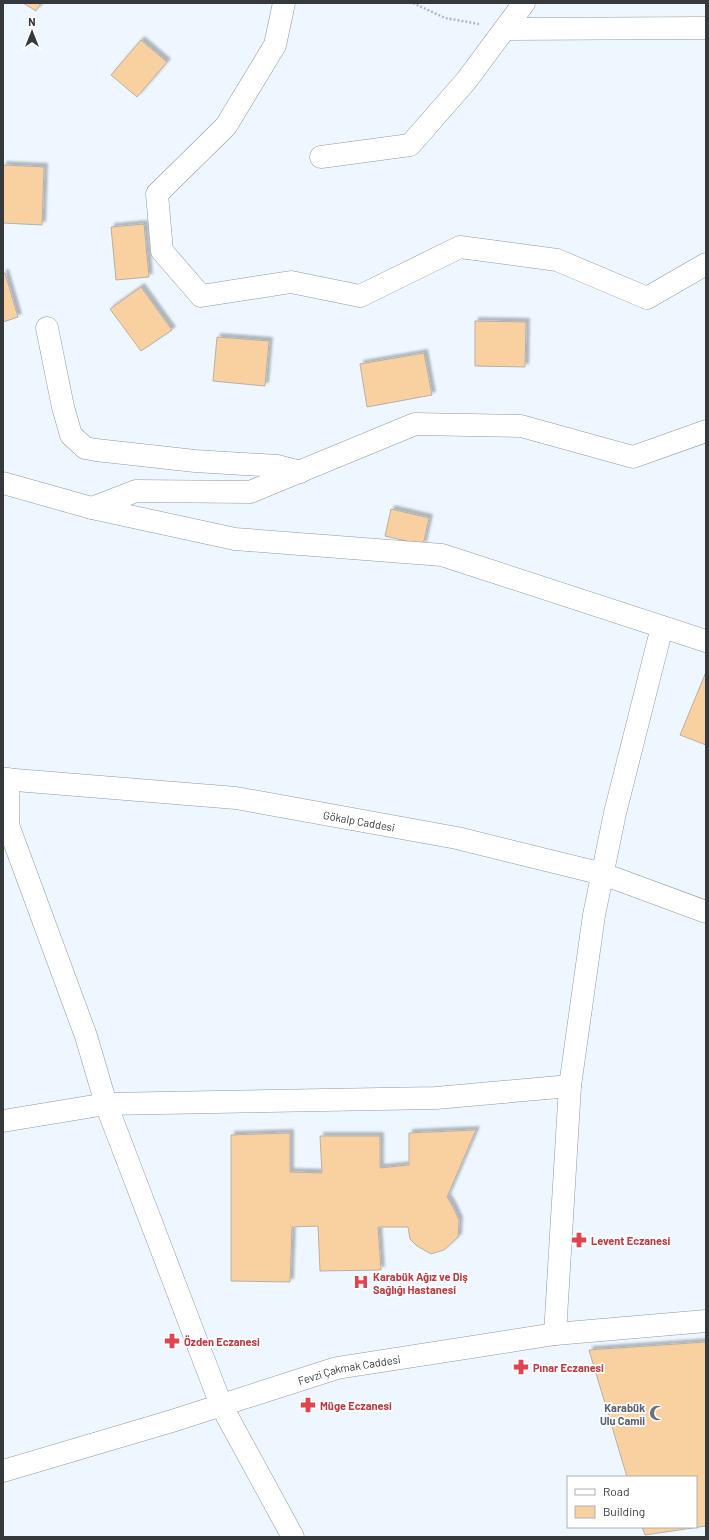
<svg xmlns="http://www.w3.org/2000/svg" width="709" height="1540" viewBox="0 0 709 1540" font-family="Barlow,sans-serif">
  <defs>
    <filter id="shadow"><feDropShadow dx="3.5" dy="-3.5" stdDeviation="1" flood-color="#0004"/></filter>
  </defs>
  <rect width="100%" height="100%" fill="#eef7ff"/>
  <path fill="#f9d1a0" stroke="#b7b0a7" filter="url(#shadow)" d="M23,3H41L36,11Z
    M141,40L167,62L137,97L111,75Z
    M3,165L44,167L42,225L3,223Z
    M144,224L149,277L116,280L111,227Z
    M3,273H5L18,317L3,322Z
    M141,287L172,330L141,351L110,309Z
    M475,321L526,322L525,367L475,366Z
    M217,337L269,341L265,386L213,381Z
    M424,353L432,395L367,407L360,364Z
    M391,509L429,518L423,545L385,536Z
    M706,672V745L680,735Z
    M476,1130L447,1197L453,1207L459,1220L458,1237L444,1250L431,1254L417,1246L410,1239L408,1227H378L381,1270L320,1271L318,1226L292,1227L290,1282L231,1281V1135L290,1133V1172L322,1173L320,1136H380V1168L409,1165V1133Z
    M706,1342V1526L645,1535L642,1527H696V1477H627L589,1350Z"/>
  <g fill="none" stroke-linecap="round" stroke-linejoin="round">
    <g stroke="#9099a0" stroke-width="23">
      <g id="minor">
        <path d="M284,3L275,45L226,126L157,194L162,251L201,296L291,282L360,296L460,247L557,260L647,298L706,264"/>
        <path d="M505,29L706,28"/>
        <path d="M321,157L410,145L466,81L524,3"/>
        <path d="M47,328L63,407L71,435L85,448L96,450L195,461L277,466L300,472"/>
        <path d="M3,483L92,508L235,539L442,555L706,641"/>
        <path d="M92,508L136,491L250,492L415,424L521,426L633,457L706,431"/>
        <path id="s1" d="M3,779L236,798L457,838L603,874L706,912"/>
        <path d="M8,779V825L86,1036L106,1104L221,1405L293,1537"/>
        <path d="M3,1121L106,1104L436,1098L570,1086"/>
        <path d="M555,1334L570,1086L594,915L615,813L662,627"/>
        <path id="s2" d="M3,1471L172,1421L337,1368L555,1334L706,1321"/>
      </g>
    </g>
    <path stroke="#b2b9c0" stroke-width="2.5" stroke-dasharray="2 2" stroke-linecap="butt" d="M413,3L445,18L479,24"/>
    <use href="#minor" stroke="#fff" stroke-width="22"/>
  </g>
  <defs>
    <g id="pharmacy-bare" transform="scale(1.2)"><path d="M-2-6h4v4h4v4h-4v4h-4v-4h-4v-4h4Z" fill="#e0444e" stroke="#fff" stroke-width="2.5" paint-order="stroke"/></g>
    <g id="hospital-bare" transform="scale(1.2)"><path d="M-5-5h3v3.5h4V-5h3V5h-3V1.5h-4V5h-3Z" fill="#e0444e" stroke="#fff" stroke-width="2.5" paint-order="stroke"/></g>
    <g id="mosque-bare" transform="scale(1.2)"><path d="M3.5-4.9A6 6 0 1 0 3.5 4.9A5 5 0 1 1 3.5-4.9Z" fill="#6b7280" stroke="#fff" stroke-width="2.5" paint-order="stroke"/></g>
  </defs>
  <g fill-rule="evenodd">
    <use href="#pharmacy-bare" x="579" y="1240"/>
    <use href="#hospital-bare" x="361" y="1282"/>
    <use href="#pharmacy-bare" x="172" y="1341"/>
    <use href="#pharmacy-bare" x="521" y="1367"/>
    <use href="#pharmacy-bare" x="308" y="1405"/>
    <use href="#mosque-bare" x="657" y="1413"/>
  </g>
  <g text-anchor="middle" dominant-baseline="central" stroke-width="3.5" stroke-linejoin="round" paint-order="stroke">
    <g font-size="11" fill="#35393c" stroke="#fff">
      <text stroke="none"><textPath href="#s1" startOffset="359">Gökalp Caddesi</textPath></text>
      <text stroke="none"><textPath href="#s2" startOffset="361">Fevzi Çakmak Caddesi</textPath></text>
    </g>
    <g font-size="11" font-weight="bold" fill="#be3a42" stroke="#fff" text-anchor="start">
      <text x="591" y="1240">Levent Eczanesi</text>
      <text x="373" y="1276">Karabük Ağız ve Diş<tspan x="373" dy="13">Sağlığı Hastanesi</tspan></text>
      <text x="184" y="1341">Özden Eczanesi</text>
      <text x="533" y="1367">Pınar Eczanesi</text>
      <text x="320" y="1405">Müge Eczanesi</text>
    </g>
    <g font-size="11" font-weight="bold" fill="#5b616d" stroke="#fff" text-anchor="end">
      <text x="645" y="1407">Karabük<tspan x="645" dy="13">Ulu Camii</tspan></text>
    </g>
  </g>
  <rect width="709" height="1540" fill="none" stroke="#35393c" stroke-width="8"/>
  <rect x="567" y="1476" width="130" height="52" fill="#ffffff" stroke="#aeb0b1"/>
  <rect x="575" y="1489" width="20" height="6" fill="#ffffff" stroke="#aeb0b1"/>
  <text x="603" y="1496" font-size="12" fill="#35393c">Road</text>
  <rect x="575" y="1506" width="20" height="12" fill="#f9d1a0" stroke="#aeb0b1"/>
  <text x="603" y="1516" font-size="12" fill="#35393c">Building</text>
  <g transform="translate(32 32)" stroke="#ffffff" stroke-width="3" paint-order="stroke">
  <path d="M0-3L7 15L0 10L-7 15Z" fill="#35393c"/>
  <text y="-6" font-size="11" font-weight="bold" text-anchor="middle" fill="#35393c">N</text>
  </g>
</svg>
